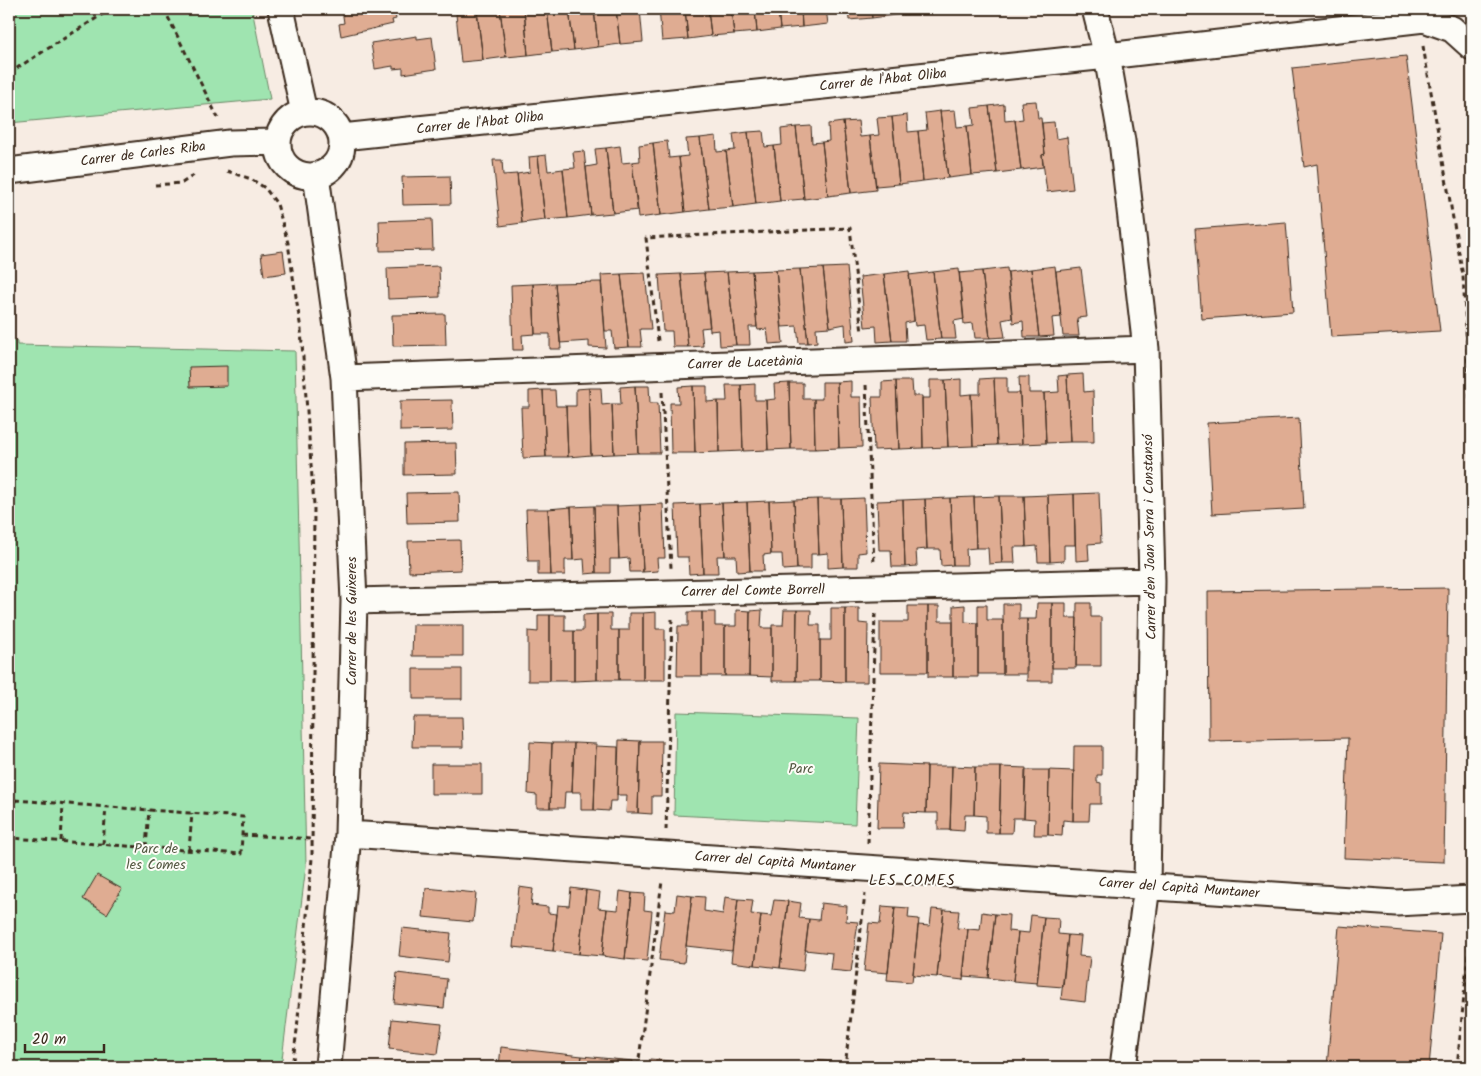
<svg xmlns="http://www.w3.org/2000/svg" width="1481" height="1076" viewBox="0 0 1481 1076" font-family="Kalam,sans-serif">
  <rect width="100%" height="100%" fill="#f7ece3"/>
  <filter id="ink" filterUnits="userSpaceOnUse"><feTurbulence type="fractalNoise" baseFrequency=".02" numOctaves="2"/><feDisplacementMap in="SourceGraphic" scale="10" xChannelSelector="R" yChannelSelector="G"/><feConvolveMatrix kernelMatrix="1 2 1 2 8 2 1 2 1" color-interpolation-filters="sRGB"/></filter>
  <g filter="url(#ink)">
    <path fill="#9fe4b0" stroke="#6d8767" d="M9,9H252L270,99L9,123Z
      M9,341H17V345L295,351L306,866L281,1067H9Z
      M676,712L859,718L855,824L674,815Z"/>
    <path fill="#dfac92" stroke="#3b2a1e" d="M342,9H394L396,19L392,20L393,24L341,36L339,24L344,23Z
      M500,9L506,57L483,60L477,11Z
      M500,9H524L528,55L506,57Z
      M524,9H547L552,52L528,55Z
      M547,9H569L574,50L552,52Z
      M569,9H594L598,47L574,50Z
      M594,9H616L620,44L598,47Z
      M616,9H640L643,42L620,44Z
      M659,9H685L688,39L662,41Z
      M685,9H708L711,36L688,39Z
      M708,9H731L734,34L711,36Z
      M731,9H755L757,32L734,34Z
      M755,9H778L780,29L757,32Z
      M778,9H801L802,27L780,29Z
      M801,9H826L828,24L802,27Z
      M848,9H871L872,18L849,20Z
      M871,9H894L895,15L872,18Z
      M894,9H917L918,13L895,15Z
      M917,9H940L941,10L918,13Z
      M477,11L483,60L461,62L456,14Z
      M417,36V39L432,37L436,69L403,74V68L393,69V66L375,69L371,43Z
      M1406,56L1440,331L1331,337L1317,164L1304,167L1292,68Z
      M1036,101L1038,118H1041L1045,154L1042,155L1043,167L1021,170L1015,120L1023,119L1021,102Z
      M1004,104L1005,121L1015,120L1021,170L997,173L989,106Z
      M989,106L997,173L972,175L967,126L974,125L972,108Z
      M955,110L957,127L967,126L972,175L948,178L940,111Z
      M940,111L948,178L923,181L918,131L927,130L925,113Z
      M907,115L908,132L918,131L923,181L899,184L892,117Z
      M892,117L899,184L876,186L870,136L879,135L877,118Z
      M858,121L860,137L870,136L876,190L851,193L843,122Z
      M843,122L851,193L828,196L822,142L829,141L828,124Z
      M1054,122L1056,139L1067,137L1073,189L1047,192L1042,155L1045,154L1042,123Z
      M811,126L812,143L822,142L828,196L804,199L796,127Z
      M796,127L804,199L780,201L774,146L782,145L781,129Z
      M763,131L765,147L774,146L780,201L756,204L748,132Z
      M748,132L756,204L733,207L726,151L735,150L733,134Z
      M716,136L717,152L726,151L733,207L709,209L700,138Z
      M700,138L709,209L685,212L679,157L688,156L686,139Z
      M667,141L669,158L679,157L685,212L661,215L653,143Z
      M653,143L661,215L638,218L632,162L640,161L639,145Z
      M620,146L622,163L632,162L638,210L613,213L606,148Z
      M606,148L613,213L591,215L586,167L597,165L595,149Z
      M584,151L591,215L568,218L563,169L575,168L573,152Z
      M546,155L548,171L563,169L568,218L545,220L538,156Z
      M538,156L545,220L522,223L517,174L530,172L529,157Z
      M493,160H502L503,175L517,174L522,223L500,226Z
      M450,176L451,204L403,205L402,177Z
      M432,219L433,250L380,251L379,221Z
      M1286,222L1293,312L1202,319L1195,229Z
      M283,251L286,273L264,276L261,254Z
      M439,266L440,297L388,299L387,268Z
      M1055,266L1061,317L1052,318L1054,336L1039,337L1031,269Z
      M847,267L854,341L846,342L845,324L830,327L823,268Z
      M823,268L830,327L816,328L817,342L808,343L800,269Z
      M1007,268L1012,318L1002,320L1005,337L990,338L982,271Z
      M1081,268L1087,317L1077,318L1079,336H1063L1056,271Z
      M800,269L808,343H799L797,326L782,327L776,270Z
      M959,269L964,319L954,321L956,339H941L933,272Z
      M1031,269L1039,337H1024L1023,321L1013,323L1008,272Z
      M776,270L783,343L769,344L767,329L758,330L757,327L752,271Z
      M752,271L757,327H749L750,345H736L727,272Z
      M909,271L914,321L905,323L906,341H892L884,274Z
      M982,271L990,338H975L973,323L964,324L959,273Z
      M727,272L736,345L720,346L719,330L710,331L704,273Z
      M933,272L941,339L926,340L924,325L915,326L909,275Z
      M645,273L651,329H640L642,347H629L621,274Z
      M704,273L710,327L701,328L703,346L688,347L681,274Z
      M621,274L629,347L614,348L612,331H605L601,275Z
      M681,274L688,347H673L672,331H663L659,275Z
      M884,274L892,341L877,342L876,326L865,327L860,277Z
      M601,282L606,348L589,347V341L560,343L555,283Z
      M555,283L561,349H550V334H535L533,284Z
      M533,284L535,334L522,335L523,350H513L511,285Z
      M445,314L446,345L393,346L392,315Z
      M227,366V386L190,387L189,367Z
      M1083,374L1084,392L1093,391L1094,442H1070L1067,375Z
      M1067,375L1070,442L1046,443L1044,393L1059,392L1058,376Z
      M1019,377H1029V393H1044L1046,443L1022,444Z
      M994,378L997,445L973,446L971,394H980V379Z
      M994,378H1007V393H1020L1022,444L997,445Z
      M961,379V395L971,394L973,446L948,447L945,380Z
      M930,380H945L948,447L923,448L922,398H930Z
      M851,381V397H861L862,447L839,448L837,382Z
      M896,381L899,449L874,450L872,397H882V382Z
      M896,381H912L913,396H922L923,448L899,449Z
      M822,382H837L839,448L815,449L814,399H822Z
      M789,383L791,449L768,450L766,400L775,399L774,384Z
      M789,383H803V399H814L815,449H791Z
      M755,384V400H766L768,450L743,451L741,385Z
      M726,385H741L743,451L719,452L718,401H727Z
      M635,386L638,453L614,454L612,404H621L620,387Z
      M635,386H649L650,403H658L660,453H638Z
      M693,386L695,453H671L670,403H679L678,387Z
      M693,386H707V402L718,401L719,452L695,453Z
      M589,388L591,455L568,457L566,406H576V389Z
      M589,388H601L602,405L612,404L614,454L591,455Z
      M543,390L546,457L523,458L521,407H529V391Z
      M543,390H555L556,406H566L568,457H546Z
      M452,400L453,430L400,431V401Z
      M1299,418L1304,509L1212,514L1207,423Z
      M456,443L457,474L404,475V444Z
      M459,492L460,522L407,523L406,493Z
      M1099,493L1101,543L1088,544L1089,560L1076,561L1074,494Z
      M1074,494L1075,545H1064V561L1050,562L1048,495Z
      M1048,495L1050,562H1038L1037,546L1026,547L1024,496Z
      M999,496L1002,563L989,564L988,548H976L974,497Z
      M999,496H1024L1026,547H1014L1015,563H1002Z
      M974,497L976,548L966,549L967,565H953L950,498Z
      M864,498L866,552L858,553V567H843L841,499Z
      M950,498L953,565L941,566L940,549H927L925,499Z
      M817,499H841L843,567L828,568V553L819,554Z
      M817,499L819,554H811V569H797L794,500Z
      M925,499L927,549L916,550L917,566L905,567L903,500Z
      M794,500L797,569L783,570L782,554H771L769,501Z
      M903,500L905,567H892L891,550H879L877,501Z
      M769,501L771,554L763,555L764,571H750L747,502Z
      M747,502L750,571L737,572L736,556H725L722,503Z
      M722,503L725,556H717L718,573H703L700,504Z
      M663,504L665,558H657L658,571L643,572L640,505Z
      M700,504L703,573L689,574L688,557H677L675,505Z
      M640,505L643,572H630L629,558L619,559L617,506Z
      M594,506H617L619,559H610V573H596Z
      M594,506L596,573L585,574L584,559L573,560L571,507Z
      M571,507L573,560H565V575H551L548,509Z
      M526,509H548L551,575H538V561H528Z
      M460,540L461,570L409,572L408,541Z
      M1448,588L1444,862L1344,858L1348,738L1209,741L1208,591Z
      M1037,603H1052V681H1027V619H1036Z
      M1052,603H1066V618H1077L1076,668H1052Z
      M1077,603H1091V617H1101V666H1076Z
      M1003,604H1019V619H1027L1026,674H1003Z
      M965,605V622L978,623V677H953V606Z
      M978,605H987V620H1003V674H978Z
      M908,606H928V672H880V622H908Z
      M928,606H939V621H953V677H928Z
      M831,608H845V682L820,681V640H831Z
      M845,608H859V623L868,624L867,682H845Z
      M736,610L750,611L749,676H725V626H736Z
      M762,610L761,628H772V677L749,676L750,611Z
      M784,610H797L796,681H772V625H783Z
      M797,610H811L810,625H820V681H796Z
      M656,612V629H665V680H643V613Z
      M688,612H702V676H677L678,626H688Z
      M702,612H715V626H725V676H702Z
      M629,613H643V680H619V630H629Z
      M597,614H611V630H619V680H597Z
      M597,614V680L574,681V631H583V615Z
      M538,615H550V681H528V631L538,632Z
      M550,615H565V631H574V681H550Z
      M413,625H463V656H412Z
      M413,669H462V699H413Z
      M413,717H462L463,747H412Z
      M619,740L640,741L638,813H626L627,795H617Z
      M640,741H662L661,796H652V814L638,813Z
      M530,742L552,743L550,808H537V795L528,794Z
      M552,743H574L572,792H565L564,808H550Z
      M574,743L596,744L594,810H581V792H572Z
      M596,746L618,747L617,801H610L609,811L594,810Z
      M1074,746H1102V775H1097V782L1101,783V804H1090L1089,821H1073Z
      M431,764H482V794H431Z
      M879,764L927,766L926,813L904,812L903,828H877Z
      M927,766H952L950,830H938V813H926Z
      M952,766L975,767L974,815H965L964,831L950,830Z
      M975,767H1001L999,833H986V816L974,815Z
      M1001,767L1026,768L1024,818H1013L1012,833H999Z
      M1025,770H1049L1048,835H1034L1035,819L1024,818Z
      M1049,770L1074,771L1073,821L1063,820L1062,836L1048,835Z
      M97,875L122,889L107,914L83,899Z
      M519,887L533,889L531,905L548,907V913L557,914L553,951L513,947Z
      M426,888L476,893L473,922L423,917Z
      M571,888L586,890L579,954L553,951L558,905L569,906Z
      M586,890L600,892L598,908L607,909L602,956L579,954Z
      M620,891L632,893L625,959L602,956L607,909L618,910Z
      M632,893L645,894L644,910L652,911L647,961L625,959Z
      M677,894L692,896L684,963L659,960L665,910L675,911Z
      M692,896L705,897L704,911L723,914L725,897L738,899L732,951L686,946Z
      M738,899L753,900L751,914L761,915L755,965L731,962Z
      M774,900L788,901L780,968L755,965L761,915L771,916Z
      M788,901L801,903L799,918L809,919L803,971L780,968Z
      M821,903L847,906L846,921L858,922L851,972L830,970L832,953L805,950L809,919L819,920Z
      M882,906L895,907L888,973L864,971L869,923L880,924Z
      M895,907L909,908L908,918L919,919L912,982L887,980Z
      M932,909L944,910L937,977L913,975L918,925L930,926Z
      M944,910L959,911L957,928L968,929L963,980L937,977Z
      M982,912L995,914L988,978L963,976L968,929L980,930Z
      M995,914L1009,915L1008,931L1018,932L1013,981L988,978Z
      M1031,915L1044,917L1037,983L1013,981L1018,932L1029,933Z
      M1044,917L1059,918L1058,934L1068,935L1063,987L1037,985Z
      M1339,926L1441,934L1429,1067H1327Z
      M402,928L451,933L448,962L399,956Z
      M1068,935L1081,936L1079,956L1090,957L1085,1002L1061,999Z
      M397,973L447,979L444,1008L394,1003Z
      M392,1019L442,1024L438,1054L389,1049Z
      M501,1047L582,1056L580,1067H499Z
      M582,1056L633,1061L632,1067H580Z
      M650,1059L670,1061V1067H645L646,1062L649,1063Z
      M815,1060L840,1063V1067H815Z
      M670,1061L691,1064L693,1067H670Z"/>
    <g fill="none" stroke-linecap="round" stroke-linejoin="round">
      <g stroke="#3b2a1e" stroke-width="29">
        <path id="street" d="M281,9L304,112
          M1095,9L1107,56L1122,141L1146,349L1152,581L1147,886L1123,1067
          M278 144a32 32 0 1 1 64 0a32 32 0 1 1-64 0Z
          M342,137L1107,56L1424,19L1452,29L1472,47
          M9,171L230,143L278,142
          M316,175L344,378L354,601L348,834L328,1067
          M344,378L1146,349
          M354,601L1152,581
          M348,834L1396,903L1472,899"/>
      </g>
      <path stroke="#3b2a1e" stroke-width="3" stroke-dasharray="5 4" stroke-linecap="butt" d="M164,9L218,118
        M1423,46L1463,276L1472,432
        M9,73L111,9
        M227,171L251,179L265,188L277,204L288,243L301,330L314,505L312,858L297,1030L292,1067
        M155,185L182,183L194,175
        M658,341L646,238L850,228L862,333
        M866,385L874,563
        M662,392L671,568
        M15,800L243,817L241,854L12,838Z
        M9,818H14
        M666,830L672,619
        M242,835L312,839
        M61,841L63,804
        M868,843L875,614
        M103,844L106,807
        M146,847L149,810
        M189,850L192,813
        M638,1067L662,881
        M845,1067L865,894
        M1457,1067L1471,925"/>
      <use href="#street" stroke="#fdfcf7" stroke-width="25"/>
    </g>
  </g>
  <g text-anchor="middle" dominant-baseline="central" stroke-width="4" stroke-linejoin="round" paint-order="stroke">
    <g font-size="14" fill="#3b2a1e" stroke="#fdfcf7">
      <text transform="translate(883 80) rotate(-6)">Carrer de l'Abat Oliba</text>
      <text transform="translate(480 123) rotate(-6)">Carrer de l'Abat Oliba</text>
      <text transform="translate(143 154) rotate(-7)">Carrer de Carles Riba</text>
      <text transform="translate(745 363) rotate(-2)">Carrer de Lacetània</text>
      <text transform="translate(1150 537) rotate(-91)">Carrer d'en Joan Serra i Constansó</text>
      <text transform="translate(753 591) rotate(-1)">Carrer del Comte Borrell</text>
      <text transform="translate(352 621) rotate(-90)">Carrer de les Guixeres</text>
      <text transform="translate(775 862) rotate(4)">Carrer del Capità Muntaner</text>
      <text transform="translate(1179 888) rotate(4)">Carrer del Capità Muntaner</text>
    </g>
    <g font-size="14" fill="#545842" stroke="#fdfcf7">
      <text x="801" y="769">Parc</text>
      <text x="156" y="849">Parc de<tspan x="156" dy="16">les Comes</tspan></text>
    </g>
    <g font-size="15" letter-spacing="1" fill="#3b2a1e" stroke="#fdfcf7">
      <text x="912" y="881">LES COMES</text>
    </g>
  </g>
  <rect width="1481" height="1076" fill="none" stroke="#fdfcf7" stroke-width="30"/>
  <rect x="15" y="15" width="1451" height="1046" fill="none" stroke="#3b2a1e" stroke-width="2" filter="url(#ink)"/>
  <path d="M25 1044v8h79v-8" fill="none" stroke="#3b2a1e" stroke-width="2.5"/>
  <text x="32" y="1044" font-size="15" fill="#3b2a1e" stroke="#fdfcf7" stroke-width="4" paint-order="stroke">20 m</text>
</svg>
